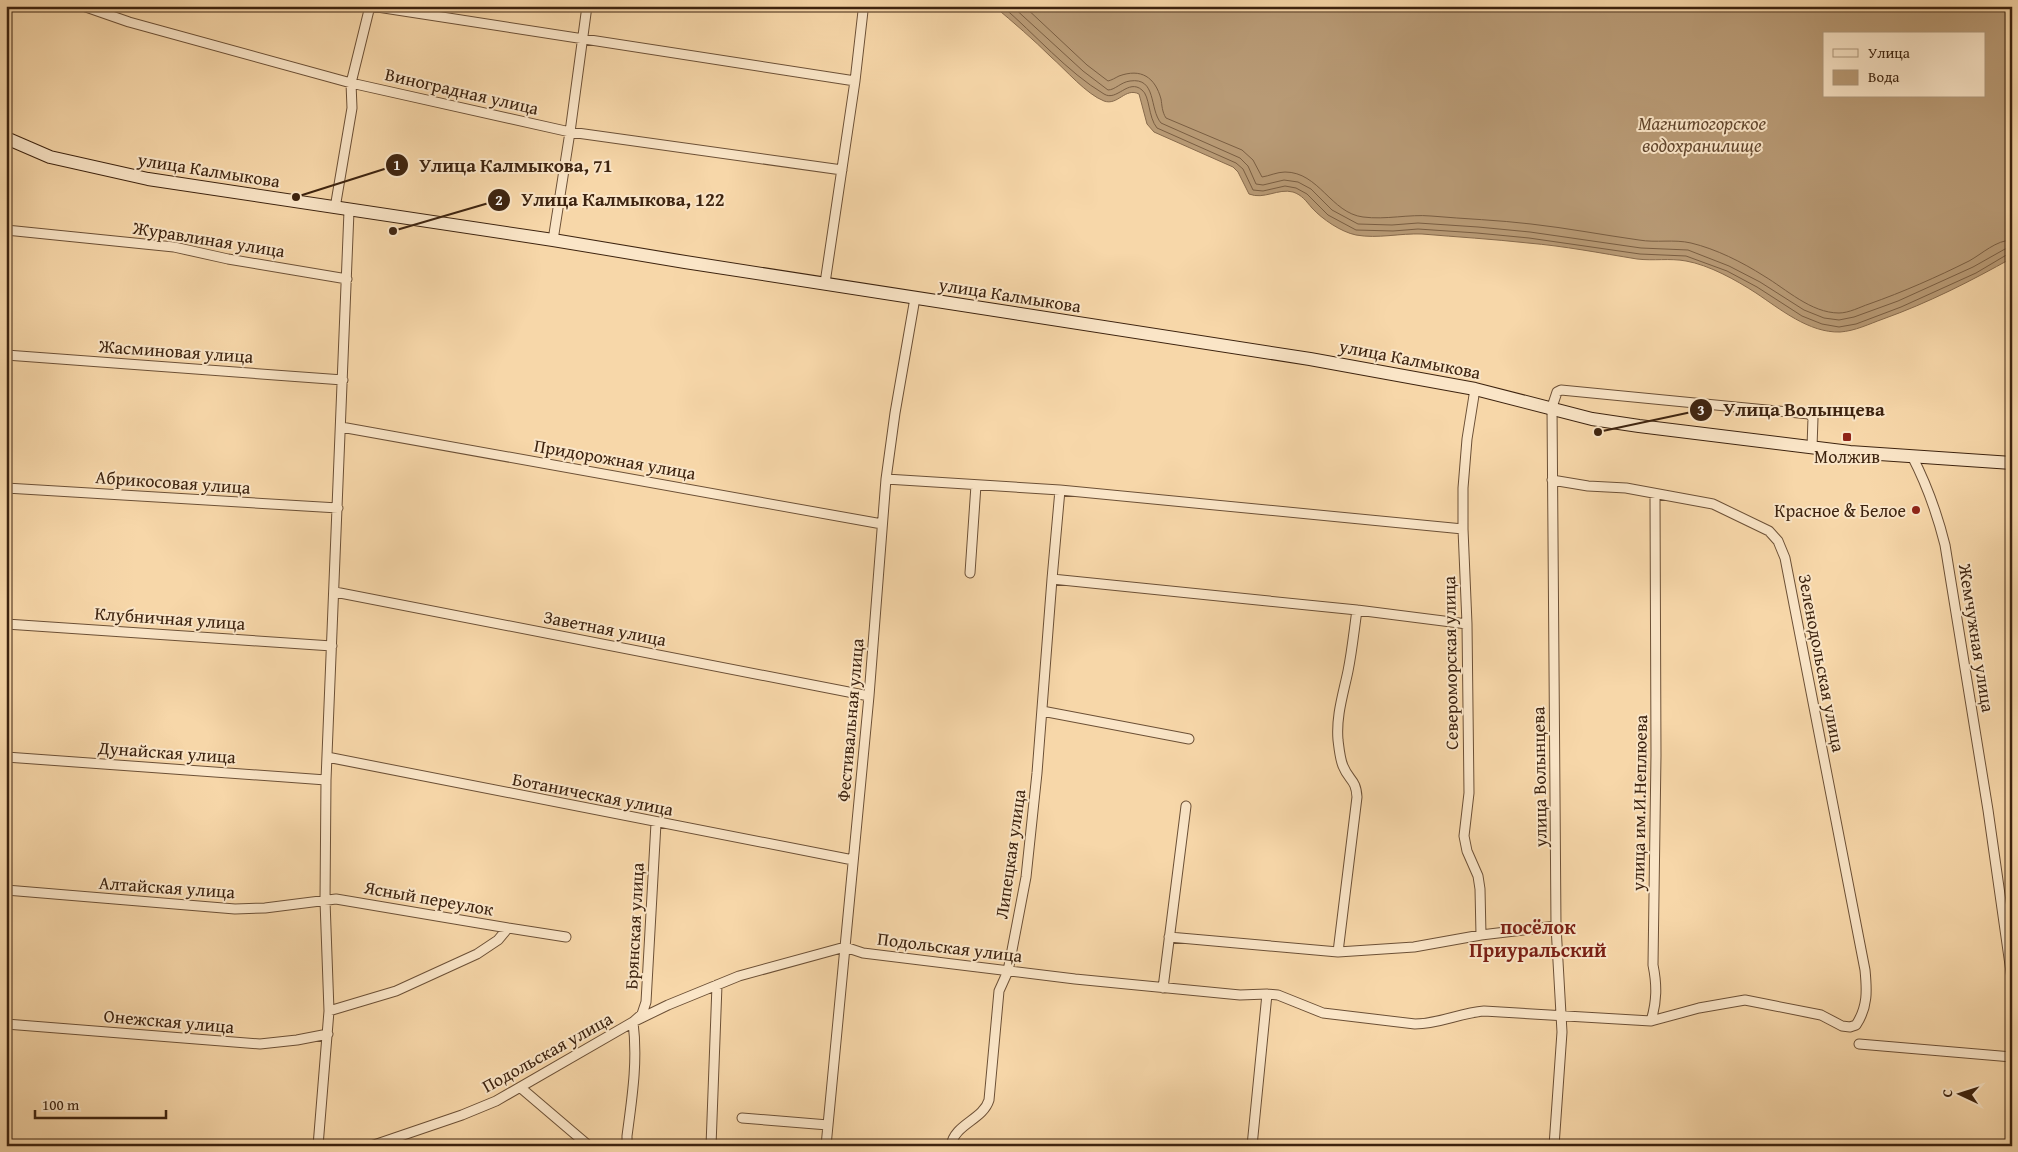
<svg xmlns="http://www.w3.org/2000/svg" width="2018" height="1152" viewBox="0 0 2018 1152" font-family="'Gentium Book Plus',serif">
  <rect width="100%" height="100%" fill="#f7d7a9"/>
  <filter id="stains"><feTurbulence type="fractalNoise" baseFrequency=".004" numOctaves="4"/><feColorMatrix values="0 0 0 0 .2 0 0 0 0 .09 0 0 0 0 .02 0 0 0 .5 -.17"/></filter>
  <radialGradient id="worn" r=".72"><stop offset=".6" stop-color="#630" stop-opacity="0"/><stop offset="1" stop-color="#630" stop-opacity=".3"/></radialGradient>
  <path fill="#b89a75" stroke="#876a4c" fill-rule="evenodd" d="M994,6H2012V258C1971,281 1928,303 1883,319C1869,324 1855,331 1840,332C1809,333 1780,309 1756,293C1736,280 1709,265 1686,261C1670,258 1653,261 1637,259C1600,253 1564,246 1528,243C1492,239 1457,237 1422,234C1400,233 1378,239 1356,235C1341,232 1322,219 1312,208C1306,201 1302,195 1293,192C1278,188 1264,200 1249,194L1238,172L1233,167L1154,132L1147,124L1139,94C1125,87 1118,106 1104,101C1086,94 1066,70 1051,57C1033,39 1014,23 994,6ZM1824,34H1984V96H1824Z"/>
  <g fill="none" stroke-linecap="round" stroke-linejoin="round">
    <path stroke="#7a5e42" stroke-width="1" d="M1002,6C1035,34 1067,72 1104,94C1117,102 1128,78 1142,90C1150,96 1148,117 1157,128L1236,163L1243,169L1253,190L1263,191L1285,186L1296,188L1307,194L1328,215L1356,230L1393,231L1418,229L1477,233L1529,238L1640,254L1686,256L1727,271L1757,287L1802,316L1822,324L1839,327L1856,324L1901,307L1976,273L2008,254H2012
      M1012,6L1083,71L1108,90C1115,90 1121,82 1130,81C1157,77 1149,109 1161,123L1240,158L1248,166L1256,184L1263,185L1284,180L1298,182L1311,189L1332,210L1358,224L1392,225L1418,223L1478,227L1530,232L1641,248L1688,250L1729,266L1760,282L1804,310L1824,318L1839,320L1854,317L1898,301L1973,267L2005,249L2012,247
      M1024,6L1087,65L1108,81C1112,80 1115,78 1119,76C1141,68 1155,77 1161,99C1162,105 1162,112 1166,118L1242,150L1253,160L1262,177C1269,176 1277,172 1285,172C1319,172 1331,213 1363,217C1386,220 1409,214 1431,216C1465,219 1498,220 1531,224C1567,228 1603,235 1639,240C1656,243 1674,239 1691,243C1716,249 1742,262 1764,276C1786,289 1811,313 1839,313C1849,313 1860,307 1869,304C1903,292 1937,277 1969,261C1982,254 1996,240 2012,240"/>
    <g stroke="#6c5036" stroke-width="11">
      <path id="street" d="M83,6L129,22L351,83L570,132L842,170
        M371,6L855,81
        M335,208L352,108L351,83L370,6
        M6,230L174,247L228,259L347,279
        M553,240L570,132L587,6
        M825,283L855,81L863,11L861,6
        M6,355L343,380
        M1475,389L1467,439L1463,488V529L1467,624L1469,793L1464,836L1467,851L1478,876L1480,889L1481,935
        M341,427L882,524
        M1912,456C1927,485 1937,513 1945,545L1988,810L2012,979
        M886,479L1060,490L1463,529
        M1552,480L1588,486L1626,488L1713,504L1769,531L1778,541L1785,558L1865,970C1867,990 1868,1007 1856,1025L1850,1027L1842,1026L1821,1015L1745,1000L1699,1008L1651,1021
        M6,488L338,508
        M1060,490L1052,579L1357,610L1467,624
        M970,573L976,485
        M335,592L869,696
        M6,624L332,646
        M1042,711L1189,739
        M6,757L326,780
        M327,757L853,860
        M6,890L235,909L265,908L336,899L508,928L498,940L477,954L396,991L329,1011
        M508,928L566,937
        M1169,937L1338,952L1414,947L1481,935L1556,926
        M1338,952L1357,797C1356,779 1349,781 1343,766C1340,759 1339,748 1338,740C1336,716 1343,695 1348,671C1352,651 1354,631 1357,610
        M1163,988L1186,806
        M6,1024L260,1044L297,1040L328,1034
        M1859,1044L2012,1057
        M521,1088L589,1146
        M742,1118L828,1125
        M318,1146L329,1011L325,901L326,780L349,211
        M371,1146L462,1115L496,1101L633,1022L668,1005L739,976L845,947L863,953L1075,979L1240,995L1267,994L1278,995L1323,1013L1415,1024C1439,1024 1460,1013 1484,1011L1651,1021C1657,1001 1657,985 1653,965L1656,755L1655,495
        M627,1146V1136C632,1098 638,1061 633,1022L642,1014L646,1002L656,823
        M711,1146L717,985
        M826,1146L869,696L886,479L895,413L915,298
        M951,1146C954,1124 983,1120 989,1100L999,991L1008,971L1026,877L1037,773L1052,579
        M1252,1146L1267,994
        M1554,1146L1562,1032L1556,926L1552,407L1557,392L1561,390L1809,414L1813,418L1812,447"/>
    </g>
    <g stroke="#3d230f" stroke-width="14">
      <path id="secondary" d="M6,138L50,157L148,179L553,240L685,262L1310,359L1475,389L1592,419L1639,426L1850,452L2012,463"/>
    </g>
    <use href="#street" stroke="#fae5c7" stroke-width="9"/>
    <use href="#secondary" stroke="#fae5c7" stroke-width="12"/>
  </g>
  <g fill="#8f2418" stroke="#fae5c7" stroke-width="2">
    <rect x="1842" y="432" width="10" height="10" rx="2.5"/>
    <circle cx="1916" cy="510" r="5"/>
  </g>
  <g text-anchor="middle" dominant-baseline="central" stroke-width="4" stroke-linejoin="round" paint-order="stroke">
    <g font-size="18" fill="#3d230f" stroke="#fae5c7">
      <text transform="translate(462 91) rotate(13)">Виноградная улица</text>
      <text transform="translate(209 170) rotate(9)">улица Калмыкова</text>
      <text transform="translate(209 239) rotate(9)">Журавлиная улица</text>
      <text transform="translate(1010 295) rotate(9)">улица Калмыкова</text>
      <text transform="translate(176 351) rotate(4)">Жасминовая улица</text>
      <text transform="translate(1410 359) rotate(11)">улица Калмыкова</text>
      <text transform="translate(615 459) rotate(10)">Придорожная улица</text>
      <text transform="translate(173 482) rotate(4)">Абрикосовая улица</text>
      <text transform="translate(170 618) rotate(4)">Клубничная улица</text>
      <text transform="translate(605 628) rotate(11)">Заветная улица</text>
      <text transform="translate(1977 638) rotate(81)">Жемчужная улица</text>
      <text transform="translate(1450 663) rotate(-91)">Североморская улица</text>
      <text transform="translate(1822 663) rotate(79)">Зеленодольская улица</text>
      <text transform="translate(850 720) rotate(-85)">Фестивальная улица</text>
      <text transform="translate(167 752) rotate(4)">Дунайская улица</text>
      <text transform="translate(1539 777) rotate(-91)">улица Волынцева</text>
      <text transform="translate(593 794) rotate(11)">Ботаническая улица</text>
      <text transform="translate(1639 803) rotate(-89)">улица им.И.Неплюева</text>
      <text transform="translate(1010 854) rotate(-82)">Липецкая улица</text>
      <text transform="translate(167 887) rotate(4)">Алтайская улица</text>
      <text transform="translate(429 898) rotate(10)">Ясный переулок</text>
      <text transform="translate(634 926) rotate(-87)">Брянская улица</text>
      <text transform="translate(950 947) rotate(7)">Подольская улица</text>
      <text transform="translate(169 1021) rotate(5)">Онежская улица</text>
      <text transform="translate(547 1052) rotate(-29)">Подольская улица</text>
    </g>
    <g font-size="18" fill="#3d230f" stroke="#fae5c7">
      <text x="1847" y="456">Молжив</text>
      <text x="1906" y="510" text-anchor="end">Красное &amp; Белое</text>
    </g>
    <g font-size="19" font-style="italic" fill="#62472e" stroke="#fae5c7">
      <text x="1702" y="123">Магнитогорское<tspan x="1702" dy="22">водохранилище</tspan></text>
    </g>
    <g font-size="20" font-weight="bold" fill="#7a1f14" stroke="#fae5c7">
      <text x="1538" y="926">посёлок<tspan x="1538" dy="23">Приуральский</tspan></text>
    </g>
  </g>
  <path fill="none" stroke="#3d230f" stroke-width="2" d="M296 197L397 165M393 231L499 200M1598 432L1701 410"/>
  <g fill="#3d230f" stroke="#fae5c7" stroke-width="2">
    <circle cx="296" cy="197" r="5"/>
    <circle cx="393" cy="231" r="5"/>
    <circle cx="1598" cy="432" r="5"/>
    <circle cx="397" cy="165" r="12"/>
    <circle cx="499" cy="200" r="12"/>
    <circle cx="1701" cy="410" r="12"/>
  </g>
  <g font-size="15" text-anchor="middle" font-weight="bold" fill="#fff">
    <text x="397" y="170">1</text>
    <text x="499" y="205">2</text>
    <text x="1701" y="415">3</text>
  </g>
  <g font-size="19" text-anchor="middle" font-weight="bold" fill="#3d230f" stroke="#fae5c7" stroke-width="4" stroke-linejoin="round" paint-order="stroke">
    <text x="516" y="172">Улица Калмыкова, 71</text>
    <text x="623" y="206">Улица Калмыкова, 122</text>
    <text x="1804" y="416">Улица Волынцева</text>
  </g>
  <rect width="2018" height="1152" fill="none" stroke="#f7d7a9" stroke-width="25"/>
  <rect x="8" y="8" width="2003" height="1137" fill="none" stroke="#3d230f" stroke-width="2.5"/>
  <rect x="12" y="12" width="1993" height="1127" fill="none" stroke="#3d230f"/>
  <rect x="1823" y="32" width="162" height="65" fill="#fae5c7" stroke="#ae977d"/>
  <rect x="1833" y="49" width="25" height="8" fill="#fae5c7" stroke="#ae977d"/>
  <text x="1868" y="58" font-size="15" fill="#3d230f">Улица</text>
  <rect x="1833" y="70" width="25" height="15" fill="#b89a75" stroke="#ae977d"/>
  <text x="1868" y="82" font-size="15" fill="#3d230f">Вода</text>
  <g transform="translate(1960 1094) rotate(274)" stroke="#fae5c7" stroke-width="4" paint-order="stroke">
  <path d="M0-4L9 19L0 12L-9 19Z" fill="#3d230f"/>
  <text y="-8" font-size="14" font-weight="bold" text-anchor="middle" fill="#3d230f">С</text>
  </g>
  <path d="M35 1110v8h131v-8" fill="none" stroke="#3d230f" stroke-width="2.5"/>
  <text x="42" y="1110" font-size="15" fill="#3d230f" stroke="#fae5c7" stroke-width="4" paint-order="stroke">100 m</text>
  <rect width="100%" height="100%" filter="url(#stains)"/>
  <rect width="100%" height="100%" fill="url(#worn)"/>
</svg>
